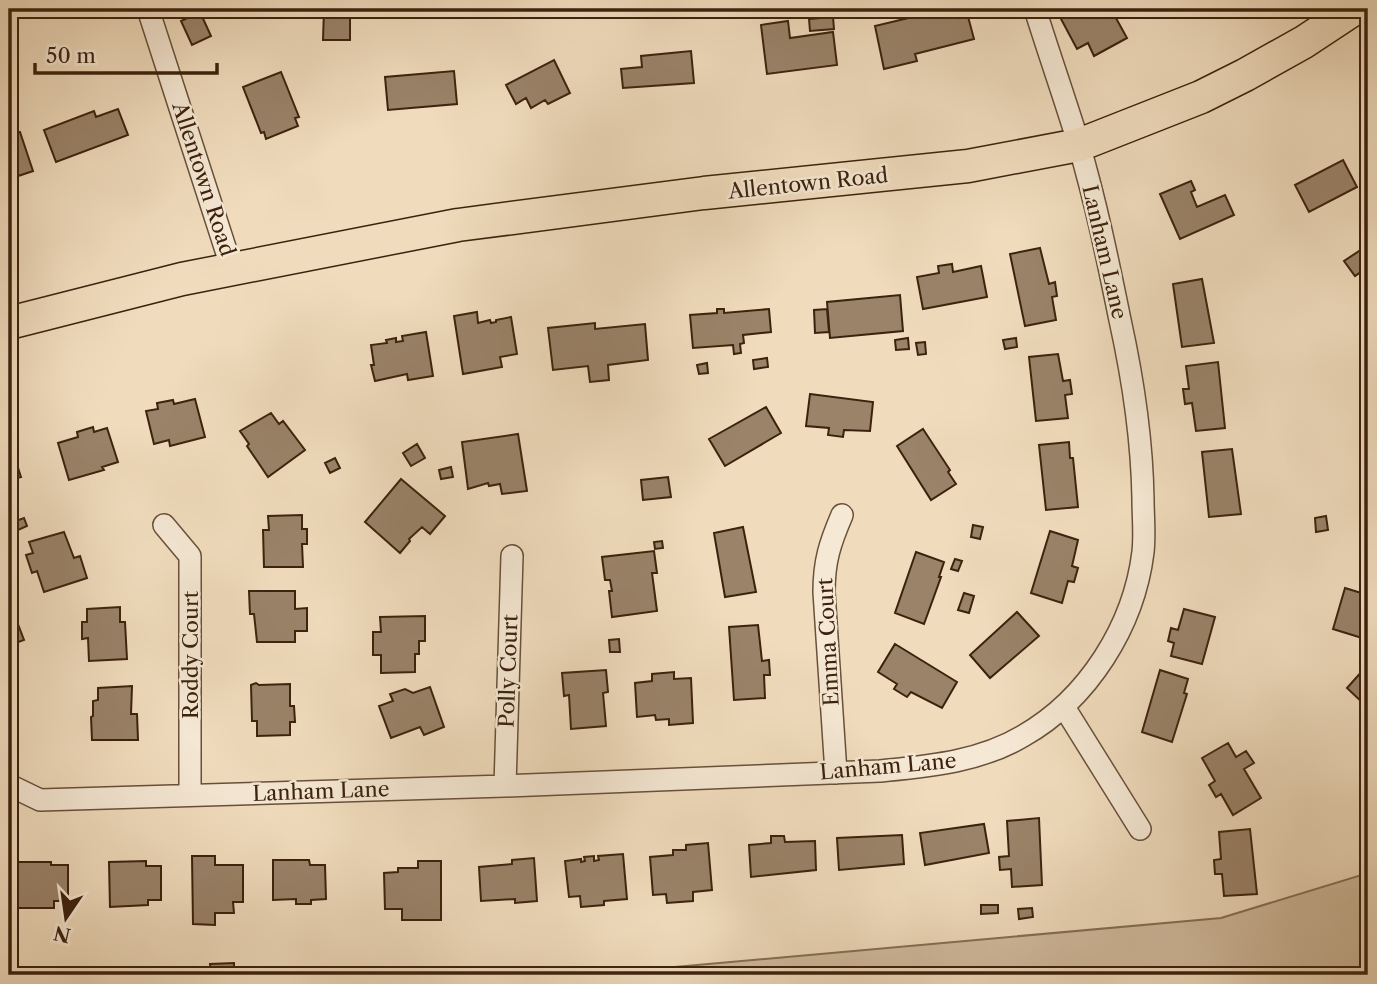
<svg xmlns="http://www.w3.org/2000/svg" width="1377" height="984" viewBox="0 0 1377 984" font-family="'Libre Caslon Text',serif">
  <rect width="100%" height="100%" fill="#f0dcbd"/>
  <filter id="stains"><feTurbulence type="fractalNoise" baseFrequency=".00286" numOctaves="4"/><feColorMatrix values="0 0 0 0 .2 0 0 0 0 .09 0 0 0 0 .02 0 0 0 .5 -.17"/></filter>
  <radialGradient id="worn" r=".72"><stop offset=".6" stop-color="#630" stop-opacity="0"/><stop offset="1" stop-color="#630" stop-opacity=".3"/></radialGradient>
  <path fill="#d1bc9f" stroke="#866f56" stroke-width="2" d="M1368,873V975H585L1221,918Z"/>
  <path fill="#9a8369" stroke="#3c220e" stroke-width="2" d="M324,9H350V40H323Z
    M456,9H472L459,15Z
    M946,9H966L974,39L915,54L917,61L884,69L875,26Z
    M1072,9H1111L1127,38L1094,56L1088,43L1077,49L1060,17Z
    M200,12L211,36L192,45L181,21Z
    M833,17L834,29L810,31L809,19Z
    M788,21L790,38L833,32L837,65L767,74L761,25Z
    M691,51L694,83L623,88L621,69L642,67L641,56Z
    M554,60L570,93L548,104L545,100L531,108L526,98L516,104L506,85Z
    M454,71L457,104L388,110L385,77Z
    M281,72L299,117L295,118L298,126L266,139L264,132L261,133L243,87Z
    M118,109L128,135L56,162L44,130L94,111L96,117Z
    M1368,117V133L1361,122Z
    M20,132L33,171L9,179V135Z
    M1343,160L1357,187L1309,212L1295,185Z
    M1191,181L1195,190L1191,192L1197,207L1225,195L1234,215L1180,239L1160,194Z
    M1368,245V267L1355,276L1344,261Z
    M1040,248L1049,284L1055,282L1057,296L1052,297L1056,320L1025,326L1010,254Z
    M952,264L953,272L981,266L987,297L923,309L917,277L939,273L938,266Z
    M1202,279L1214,343L1182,347L1173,284Z
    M900,295L903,331L830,338L827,302Z
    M717,309H724V313L769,309L771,332L743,335L744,343L740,344L741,353L734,354L733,345L693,348L690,315L717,313Z
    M827,309L829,332L815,333L814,310Z
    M477,312L478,323L490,320L491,323L496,322V320L511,317L517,354L500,357L502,367L463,374L454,316Z
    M595,323V329L645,324L648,360L608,365L609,380L590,382L588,366L553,370L548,328Z
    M426,332L433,376L408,380L407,374L375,381L371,365H374L371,345L387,343L386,340L396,338V342L403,341L402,336Z
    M908,338L909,349L896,350L895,340Z
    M1016,338L1017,347L1005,349L1003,340Z
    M925,342L926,354L918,355L916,343Z
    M1058,354L1063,381L1070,380L1072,394L1065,395L1068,418L1036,421L1029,357Z
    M767,358L768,367L754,369L753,360Z
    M1218,362L1225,428L1196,431L1192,403L1185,404L1183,389H1189L1186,366Z
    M707,363L708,373L699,374L697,365Z
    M810,394L873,402L870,431L844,430L843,437L828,435L829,428L806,426Z
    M195,399L205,437L170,446L169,440L154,444L146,411L158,409L157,403L173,400L174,404Z
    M766,407L781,433L725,466L709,439Z
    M271,413L279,424L283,421L305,450L268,477L247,446L249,444L240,431Z
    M93,427L94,432L107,428L118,462L102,467L104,470L69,480L58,443L78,437L77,432Z
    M923,429L950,470L948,472L956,484L931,500L897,446Z
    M518,434L527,491L502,494L500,484L489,486L488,483L468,489L462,442Z
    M1069,442L1070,458H1073L1078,507L1046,510L1039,445Z
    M10,443L21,477L9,480V444Z
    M417,444L425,458L411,466L403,453Z
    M1232,449L1241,514L1209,517L1202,452Z
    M335,458L340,468L330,473L325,463Z
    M451,467L453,477L441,479L439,470Z
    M668,477L671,497L643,500L641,480Z
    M401,479L445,516L430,534L422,527L409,539L410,541L400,553L365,522Z
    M302,515V529H307V544H302L303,567H264L263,530H269L268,516Z
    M1326,516L1328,530L1316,532L1315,518Z
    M24,518L27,526L16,531L13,522Z
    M973,525L983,527L980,539L971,537Z
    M743,527L756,592L725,597L714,533Z
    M1050,531L1078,540L1072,566L1078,568L1074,582L1068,581L1062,603L1031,593Z
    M64,532L74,558L80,556L87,578L44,592L37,571L32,573L26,555L33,553L29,542Z
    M662,541L663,548L655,549L654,542Z
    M654,551L657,573H652L657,611L612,617L609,591H612L610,580H605L602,557Z
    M916,552L944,562L939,577H941L924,624L895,613Z
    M955,559L962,561L958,571L951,569Z
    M1345,588L1368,595V619L1362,638L1333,629Z
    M249,591H295V609L307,608V631H295V642H257L254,614H250Z
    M964,593L974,596L969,613L958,610Z
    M120,607V622H125L127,659L89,661L88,638L82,639V622H87V609Z
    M1184,609L1215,617L1202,664L1171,656L1174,643L1168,641L1171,628L1178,630Z
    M1017,612L1039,636L990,678L970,655Z
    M425,616V641H419V654H415V672L381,673V655H373V632H381L380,617Z
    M16,619L24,640L13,644L9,632V621Z
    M758,625L762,661L769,660L770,675H764L765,698L734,700L729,627Z
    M619,639L620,652H610L609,640Z
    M895,644L957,682L942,708L911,692L907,697L894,689L897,684L878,672Z
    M1364,669L1368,673V714L1362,708L1365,705L1347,688Z
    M606,670L608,692L603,693L606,726L571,729L569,695L564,696L562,673Z
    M1160,670L1188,679L1184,693L1187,694L1172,742L1142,732Z
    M674,672V679L691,678L693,723L669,725V719L656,720L655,715L637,717L635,683L652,681V674Z
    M256,683L259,685L290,684V706H294L295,722H290V735L257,736V721H252L251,685Z
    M132,686L131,714H137L138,740H92L91,717L93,716V701L98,700V688Z
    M430,687L444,727L424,735L420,727L391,738L379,706L393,701L390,694L405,689L413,693Z
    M1228,743L1236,757L1246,751L1254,763L1244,769L1261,798L1233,815L1221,794L1216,797L1209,785L1215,781L1202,758Z
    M1039,818L1042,885L1012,887L1011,869L1000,870L999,857L1009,856L1007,821Z
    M984,824L989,853L925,865L920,833Z
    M1250,829L1257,894L1224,896L1222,874H1215L1214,860L1221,859L1219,832Z
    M902,835L904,864L839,870L837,838Z
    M771,836H784L785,842L815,841L816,870L751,877L749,845L771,843Z
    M708,843L712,890L693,892V901L667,903L666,894L653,895L650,857L673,855V850H686V845Z
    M623,854L627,899L604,901V905L581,907L580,896L569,897L565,861L581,859V862L585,861L584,857L594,856V861L599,860L598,856Z
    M192,856H215V865H243V902H233L234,913H215V925L193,924Z
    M534,858L537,901L515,903V899L481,901L479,867L512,864V860Z
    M273,860H309L310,865H325L326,899L311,900V904H296V899L273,900Z
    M146,861V866H161V900H148V905L110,907L109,862Z
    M418,861H441V920H402V909H385L384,873L398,872V868H418Z
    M15,862H51V865H68V901H54V908H15Z
    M981,905H998V913L981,914Z
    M1032,908L1033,917L1019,919L1018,909Z
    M234,963V974L211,975L210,964Z"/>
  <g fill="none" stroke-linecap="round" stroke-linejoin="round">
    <g stroke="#69503a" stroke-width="24">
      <path id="street" d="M148,9L232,269
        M164,525L190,556V795
        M1064,707L1140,829
        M836,773L824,592C824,561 830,543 842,515
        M9,785L40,800L505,786L880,771C929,766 979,762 1023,736C1088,699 1134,626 1143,552C1145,534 1143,516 1143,499C1142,438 1133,379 1120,320C1108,261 1096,203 1079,145C1065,99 1049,54 1035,9
        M505,786L512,556"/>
    </g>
    <g stroke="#3c220e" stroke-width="35">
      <path id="primary" d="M9,323L182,279L458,225L704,193L968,166L1079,145L1201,97L1245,75L1304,42L1354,9"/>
    </g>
    <use href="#street" stroke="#f5e8d4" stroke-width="21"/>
    <use href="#primary" stroke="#f0dcbd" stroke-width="32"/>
  </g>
  <g text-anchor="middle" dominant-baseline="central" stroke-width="5" stroke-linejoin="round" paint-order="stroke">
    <g font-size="21" fill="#3c220e" stroke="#f5e8d4">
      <text transform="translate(204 179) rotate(72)">Allentown Road</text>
      <text transform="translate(808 183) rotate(-6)">Allentown Road</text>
      <text transform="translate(1105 252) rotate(77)">Lanham Lane</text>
      <text transform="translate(828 642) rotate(-93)">Emma Court</text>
      <text transform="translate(190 655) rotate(-90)">Roddy Court</text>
      <text transform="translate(508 671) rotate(-88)">Polly Court</text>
      <text transform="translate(888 766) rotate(-5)">Lanham Lane</text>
      <text transform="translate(321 791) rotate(-2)">Lanham Lane</text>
    </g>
  </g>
  <rect width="1377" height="984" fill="none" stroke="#f0dcbd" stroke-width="35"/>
  <rect x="10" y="10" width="1356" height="963" fill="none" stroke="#3c220e" stroke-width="3.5"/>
  <rect x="18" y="18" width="1342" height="949" fill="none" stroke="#3c220e" stroke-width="2"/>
  <g transform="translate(66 918) rotate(193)" stroke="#f5e8d4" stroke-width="5" paint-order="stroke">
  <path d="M0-5L12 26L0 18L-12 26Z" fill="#3c220e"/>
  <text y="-10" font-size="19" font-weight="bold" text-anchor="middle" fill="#3c220e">N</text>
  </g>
  <path d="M35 63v10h182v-10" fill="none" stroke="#3c220e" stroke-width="3.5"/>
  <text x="46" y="63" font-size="21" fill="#3c220e" stroke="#f5e8d4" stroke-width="5" paint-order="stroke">50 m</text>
  <rect width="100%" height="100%" filter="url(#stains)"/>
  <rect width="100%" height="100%" fill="url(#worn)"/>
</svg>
